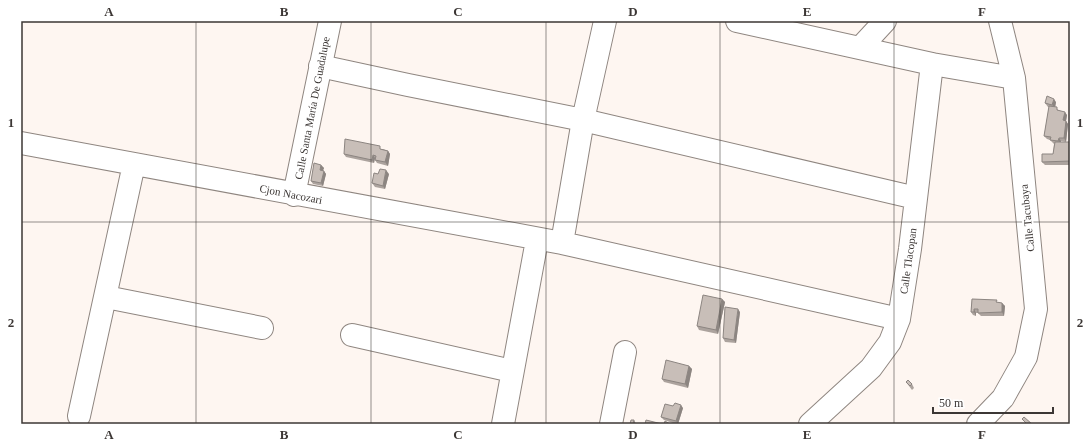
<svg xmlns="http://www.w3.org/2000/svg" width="1091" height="445" viewBox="0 0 1091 445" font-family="'Times New Roman',serif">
  <rect width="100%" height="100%" fill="#fef6f1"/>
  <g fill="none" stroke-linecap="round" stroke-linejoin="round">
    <g stroke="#8f8680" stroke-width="24">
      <path id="minor" d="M737,21L932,64L1014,78
        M860,48L885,21
        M320,66L408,85L583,120L916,198
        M21,143L562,243L899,319
        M294,195L330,21
        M562,243L583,120L605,21
        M106,297L262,328
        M352,335L512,371
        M79,416L134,164
        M503,424L537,240
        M611,424L625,352
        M810,424L871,368L890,342L899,319L910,249L932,64
        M978,424L1003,398L1026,357L1036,309L1014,78L1000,21"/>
    </g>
    <use href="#minor" stroke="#fff" stroke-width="22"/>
  </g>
  <path fill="#aca39e" d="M1056,102L1055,107L1059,111L1067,115L1066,121L1068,124L1066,142L1061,141V142H1070V165H1045L1042,162L1053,154L1054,144L1050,140L1047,139L1044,136L1049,107H1048L1045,103Z
    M383,149L388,151L390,154L388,166L377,163L375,160V158L374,163L346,157L344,154Z
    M321,165L324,168L323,170L326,174L323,186L313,184L311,181Z
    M389,174L385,189L375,187L372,183Z
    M722,299L725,302L718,334L699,330L697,326Z
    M972,299L1002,303L1005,306L1004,316H981L978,313H976V316L973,315L971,312Z
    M740,312L736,343L725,342L723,338Z
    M689,366L692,369L688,388L664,382L662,379Z
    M906,382L912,384L914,388L912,390Z
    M673,406L683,408L678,424H676L664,420L661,417Z"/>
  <path fill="#8c8581" d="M1054,99L1056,102L1055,108L1052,105Z
    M1065,112L1067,115L1066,121L1068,124L1066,142L1064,138L1063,120Z
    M1059,138L1061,141V144L1058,141Z
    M388,151L390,154L388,166L385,162Z
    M373,155L375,158L374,163L372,160Z
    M321,165L324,168L322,173L320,170Z
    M386,170L389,174L385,189L383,186Z
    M324,171L326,174L323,186L321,183Z
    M722,299L725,302L718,334L716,330Z
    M1002,303L1005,306L1004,316L1002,312Z
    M738,309L740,312L736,343L734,340Z
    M974,309L976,313V316L974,312Z
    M689,366L692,369L688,388L685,384Z
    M681,405L683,408L678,424L676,421Z
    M634,420L636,424H633Z"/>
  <path fill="#c8beb8" stroke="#8c8581" d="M1047,96L1054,99L1052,105L1045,103Z
    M1049,106L1057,107V110L1065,112L1063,120L1066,121L1064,138H1059L1058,141L1050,140L1051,137L1044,136Z
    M345,139L380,146V149L388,151L385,162L375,160L376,156L373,155L372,160L344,154Z
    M1055,142H1070V161L1042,162V154H1053Z
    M314,163L321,165L320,170L324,171L321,183L311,181Z
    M380,169L386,170L383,186L372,183L374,173L378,174Z
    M703,295L722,299L716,330L697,326Z
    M972,299L997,300L996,302L1002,303V312L978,313V309H974V312H971Z
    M725,307L738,309L734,340L723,338Z
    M666,360L689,366L685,384L662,379Z
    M908,380L912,384L910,386L906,382Z
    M675,403L681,405L676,421L661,417L665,404L673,406Z
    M1024,417L1032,424H1027L1022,419Z
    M631,420H634L633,424H630Z
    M646,420L662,424H645Z
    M665,421L670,424H664Z"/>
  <path fill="none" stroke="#3c3735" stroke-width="1" stroke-opacity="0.55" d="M196,21V424M371,21V424M546,21V424M720,21V424M894,21V424M21,222H1070"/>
  <g text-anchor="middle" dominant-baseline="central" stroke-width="4" stroke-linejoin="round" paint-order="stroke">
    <g font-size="11" fill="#3c3735" stroke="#fff">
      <text transform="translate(312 108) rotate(-79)">Calle Santa María De Guadalupe</text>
      <text transform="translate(291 194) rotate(11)">Cjon Nacozari</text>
      <text transform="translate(1027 218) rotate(-96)">Calle Tacubaya</text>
      <text transform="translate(908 261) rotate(-82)">Calle Tlacopan</text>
    </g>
  </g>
  <rect width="1091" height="445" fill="none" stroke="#ffffff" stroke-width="44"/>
  <path d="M933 407v6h120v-6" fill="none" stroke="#3c3735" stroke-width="2"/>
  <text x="939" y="407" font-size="12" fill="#3c3735" stroke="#ffffff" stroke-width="3" paint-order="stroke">50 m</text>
  <rect x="22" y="22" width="1047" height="401" fill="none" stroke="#3c3735" stroke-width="1.5"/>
  <g font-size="13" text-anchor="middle" font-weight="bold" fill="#3c3735">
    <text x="109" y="16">A</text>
    <text x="284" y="16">B</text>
    <text x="458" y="16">C</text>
    <text x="633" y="16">D</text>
    <text x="807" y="16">E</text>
    <text x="982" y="16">F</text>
    <text x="11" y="127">1</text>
    <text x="1080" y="127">1</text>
    <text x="11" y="327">2</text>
    <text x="1080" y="327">2</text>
    <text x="109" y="439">A</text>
    <text x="284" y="439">B</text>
    <text x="458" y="439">C</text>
    <text x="633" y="439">D</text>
    <text x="807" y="439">E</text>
    <text x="982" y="439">F</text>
  </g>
</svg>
